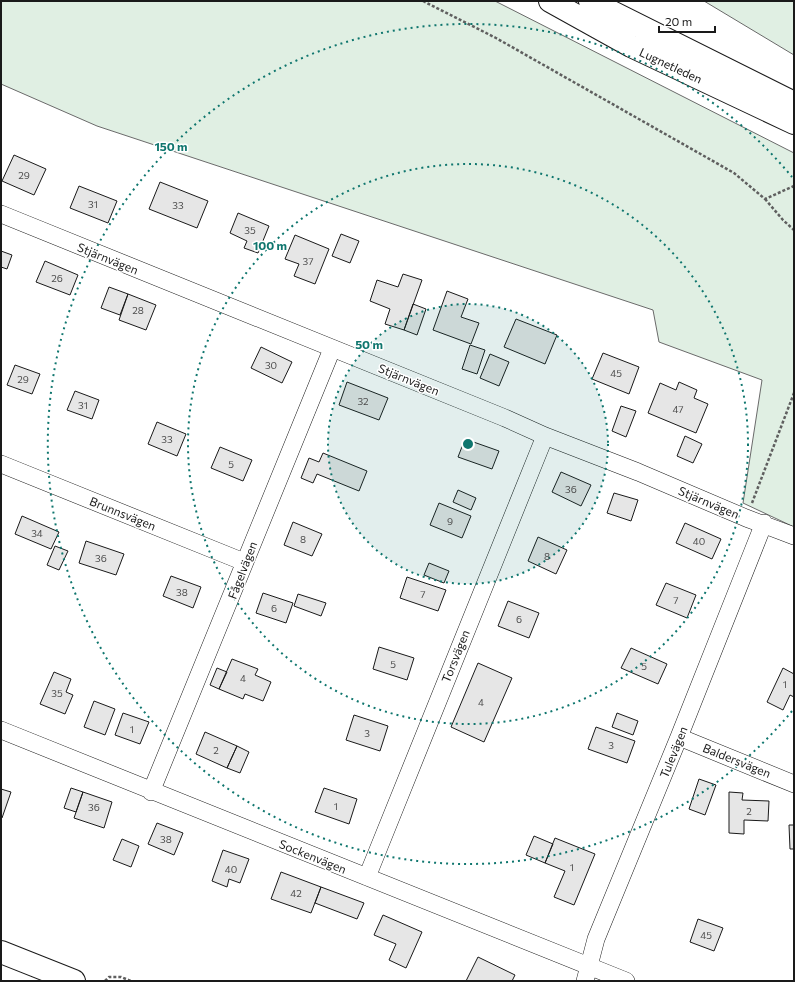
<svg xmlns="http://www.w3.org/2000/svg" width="795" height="982" viewBox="0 0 795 982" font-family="Commissioner,sans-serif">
  <rect width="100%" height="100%" fill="#fff"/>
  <path fill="#e0efe3" stroke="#6a6a6a" d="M1,1H495L794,153V527L743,503L762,380L659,342L653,310L97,126L1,84Z
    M704,1H794V55Z"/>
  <path fill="#e6e6e6" stroke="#1a1a1a" d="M14,155L46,169L34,195L2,181Z
    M160,182L208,201L197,228L149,209Z
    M79,186L117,201L108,223L70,208Z
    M238,213L269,226L258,253L244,248L247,241L230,233Z
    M341,234L359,241L350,263L332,256Z
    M295,235L329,249L315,284L294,276L299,264L285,259Z
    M1,251L12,255L7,269L1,267Z
    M45,261L78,275L70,295L36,282Z
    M403,274L422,280L404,330L385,324L390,309L370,301L377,280L398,287Z
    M109,287L128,294L120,315L101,308Z
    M447,291L468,299L461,317L479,323L471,344L433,330Z
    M128,294L156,305L146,330L119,320Z
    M413,304L426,309L417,335L404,330Z
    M516,319L557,335L545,364L504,347Z
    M470,345L485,350L477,374L462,369Z
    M261,347L292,362L282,383L251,368Z
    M603,353L639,367L629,394L592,379Z
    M490,354L509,362L499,386L480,378Z
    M15,365L40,374L32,394L7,385Z
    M347,382L388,398L379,420L339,405Z
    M679,382L697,390L694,398L708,404L696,433L648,413L660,383L676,390Z
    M75,391L99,400L92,419L67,410Z
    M621,406L636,411L626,437L612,431Z
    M157,422L186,434L177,456L148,444Z
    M685,436L702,444L693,463L677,456Z
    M465,439L499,451L492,469L458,457Z
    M220,447L252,460L243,481L211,468Z
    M323,453L367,471L359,491L317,474L313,483L301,478L309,458L319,462Z
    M561,472L591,485L581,506L552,492Z
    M458,490L476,498L471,510L453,502Z
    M614,493L638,500L631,521L607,513Z
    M439,503L471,516L462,538L430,525Z
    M22,516L59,532L51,549L15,534Z
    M293,522L322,534L312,556L284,545Z
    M685,523L721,539L712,559L676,543Z
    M538,537L567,550L556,574L528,561Z
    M86,541L124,554L116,575L79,563Z
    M55,546L68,551L59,570L47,565Z
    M429,563L449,571L444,583L424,575Z
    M171,576L201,587L193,608L163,596Z
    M407,577L446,590L438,611L400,598Z
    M666,583L696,595L687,618L656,605Z
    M263,593L293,603L286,623L256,613Z
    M298,594L326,603L321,616L294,606Z
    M508,601L539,613L529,638L498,626Z
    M379,647L414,658L407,680L373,669Z
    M631,648L667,664L658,684L621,668Z
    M232,659L258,669L255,675L271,682L263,701L245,694L243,699L219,689Z
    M478,663L512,678L484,742L451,727Z
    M217,668L227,672L219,689L210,685Z
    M783,668L794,674V697L790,695L783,710L767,702Z
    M54,672L71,679L66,692L73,695L65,714L40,704Z
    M94,701L115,709L105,735L84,727Z
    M123,713L149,722L140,744L115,735Z
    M617,713L638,721L633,735L612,727Z
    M354,715L388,726L380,751L346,740Z
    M596,727L635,741L627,763L588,749Z
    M205,732L237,746L227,768L196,754Z
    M237,746L249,752L240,773L227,768Z
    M699,779L716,785L705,815L689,809Z
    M71,788L83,792L76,812L64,808Z
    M324,788L357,799L349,824L315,812Z
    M1,789L11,792L2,818L1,817Z
    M83,792L112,802L104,828L74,818Z
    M729,792L743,793L742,800L769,801L768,821L744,820V834L729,833Z
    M157,823L183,833L174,855L148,844Z
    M789,825H794V849H790Z
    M534,836L553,844L545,863L526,855Z
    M555,838L595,854L574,905L554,897L565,871L545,863Z
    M122,839L139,846L131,867L113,860Z
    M223,850L249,859L240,883L229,879L227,887L212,881Z
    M281,872L321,887L311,913L271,899Z
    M321,887L364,903L357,919L315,903Z
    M383,915L422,932L406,968L389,960L396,944L374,935Z
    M698,919L723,928L714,951L690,942Z
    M478,957L515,975L512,981H466Z"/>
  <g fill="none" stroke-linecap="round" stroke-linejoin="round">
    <g stroke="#1a1a1a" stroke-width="18">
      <path id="street" d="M1,214L505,418L545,436L638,472L746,518L794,536
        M1,464L244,562
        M1,730L626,981
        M679,737L794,784
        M151,792L332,349
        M367,877L545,436
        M585,981L596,939L679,737L764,523"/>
    </g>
    <g stroke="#1a1a1a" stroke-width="24">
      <path id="secondary" d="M1,952L74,981"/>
    </g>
    <g stroke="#1a1a1a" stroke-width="24">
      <path id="highway" d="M550,1L631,46L794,123
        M590,1L794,103"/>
    </g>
    <path stroke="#5f5f5f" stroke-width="2.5" stroke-dasharray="3 2" stroke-linecap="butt" d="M423,1L496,38L734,173L765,199L794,186
      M765,199L783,220L794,230
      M752,503L794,393
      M105,981L109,977H121L131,981"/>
    <use href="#street" stroke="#fff" stroke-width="17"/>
    <use href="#secondary" stroke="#fff" stroke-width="22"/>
    <use href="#highway" stroke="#fff" stroke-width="22"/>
  </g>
  <circle cx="468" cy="444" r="140" fill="#0f766e" fill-opacity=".12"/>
  <g fill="none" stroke="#0f766e" stroke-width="2" stroke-dasharray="2 4">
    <circle cx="468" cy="444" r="140"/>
    <circle cx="468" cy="444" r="280"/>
    <path d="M792 711A420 420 0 1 1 792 177"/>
  </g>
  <g text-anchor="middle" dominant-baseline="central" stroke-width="3" stroke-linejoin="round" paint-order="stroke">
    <g font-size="10" fill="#4d4d4d">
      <text x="24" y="175">29</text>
      <text x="93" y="204">31</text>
      <text x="178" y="205">33</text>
      <text x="250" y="230">35</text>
      <text x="308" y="261">37</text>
      <text x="57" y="278">26</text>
      <text x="138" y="310">28</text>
      <text x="271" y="365">30</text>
      <text x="616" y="373">45</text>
      <text x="23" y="379">29</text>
      <text x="363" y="401">32</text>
      <text x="83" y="405">31</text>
      <text x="678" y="409">47</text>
      <text x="167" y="439">33</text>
      <text x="231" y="464">5</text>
      <text x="571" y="489">36</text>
      <text x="450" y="521">9</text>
      <text x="37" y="533">34</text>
      <text x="303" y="539">8</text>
      <text x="699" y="541">40</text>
      <text x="547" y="556">8</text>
      <text x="101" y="558">36</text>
      <text x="182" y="592">38</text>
      <text x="423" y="594">7</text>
      <text x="676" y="600">7</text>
      <text x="274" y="608">6</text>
      <text x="519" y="619">6</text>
      <text x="393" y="664">5</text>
      <text x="644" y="666">5</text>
      <text x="243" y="678">4</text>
      <text x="785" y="684">1</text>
      <text x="57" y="693">35</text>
      <text x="481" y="702">4</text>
      <text x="132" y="729">1</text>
      <text x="367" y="733">3</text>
      <text x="611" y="745">3</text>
      <text x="216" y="750">2</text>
      <text x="336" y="806">1</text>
      <text x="94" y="807">36</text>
      <text x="749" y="811">2</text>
      <text x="166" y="839">38</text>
      <text x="572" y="867">1</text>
      <text x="231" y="869">40</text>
      <text x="296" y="893">42</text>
      <text x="706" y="935">45</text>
    </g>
    <g font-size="12" fill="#1a1a1a" stroke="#fff">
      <text transform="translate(671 65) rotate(25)">Lugnetleden</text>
      <text transform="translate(108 258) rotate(22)">Stjärnvägen</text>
      <text transform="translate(409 379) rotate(22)">Stjärnvägen</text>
      <text transform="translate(709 502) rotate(23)">Stjärnvägen</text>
      <text transform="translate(123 513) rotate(22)">Brunnsvägen</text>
      <text transform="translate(242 570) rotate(-69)">Fågelvägen</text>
      <text transform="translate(455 656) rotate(-68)">Torsvägen</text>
      <text transform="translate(673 752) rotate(-68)">Tulevägen</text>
      <text transform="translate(737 760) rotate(22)">Baldersvägen</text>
      <text transform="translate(313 856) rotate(22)">Sockenvägen</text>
    </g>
  </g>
  <circle cx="468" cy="444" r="6" fill="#0f766e" stroke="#fff" stroke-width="2"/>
  <g font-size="12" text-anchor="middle" font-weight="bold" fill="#0f766e" stroke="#fff" stroke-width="3" stroke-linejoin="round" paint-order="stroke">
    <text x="171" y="151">150 m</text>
    <text x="270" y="250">100 m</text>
    <text x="369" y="349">50 m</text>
  </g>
  <rect width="795" height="982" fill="none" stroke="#1a1a1a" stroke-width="4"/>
  <path d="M659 26v6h56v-6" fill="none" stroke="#1a1a1a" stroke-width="2"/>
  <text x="665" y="26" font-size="12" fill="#1a1a1a" stroke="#ffffff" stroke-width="3" paint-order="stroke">20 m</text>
</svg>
